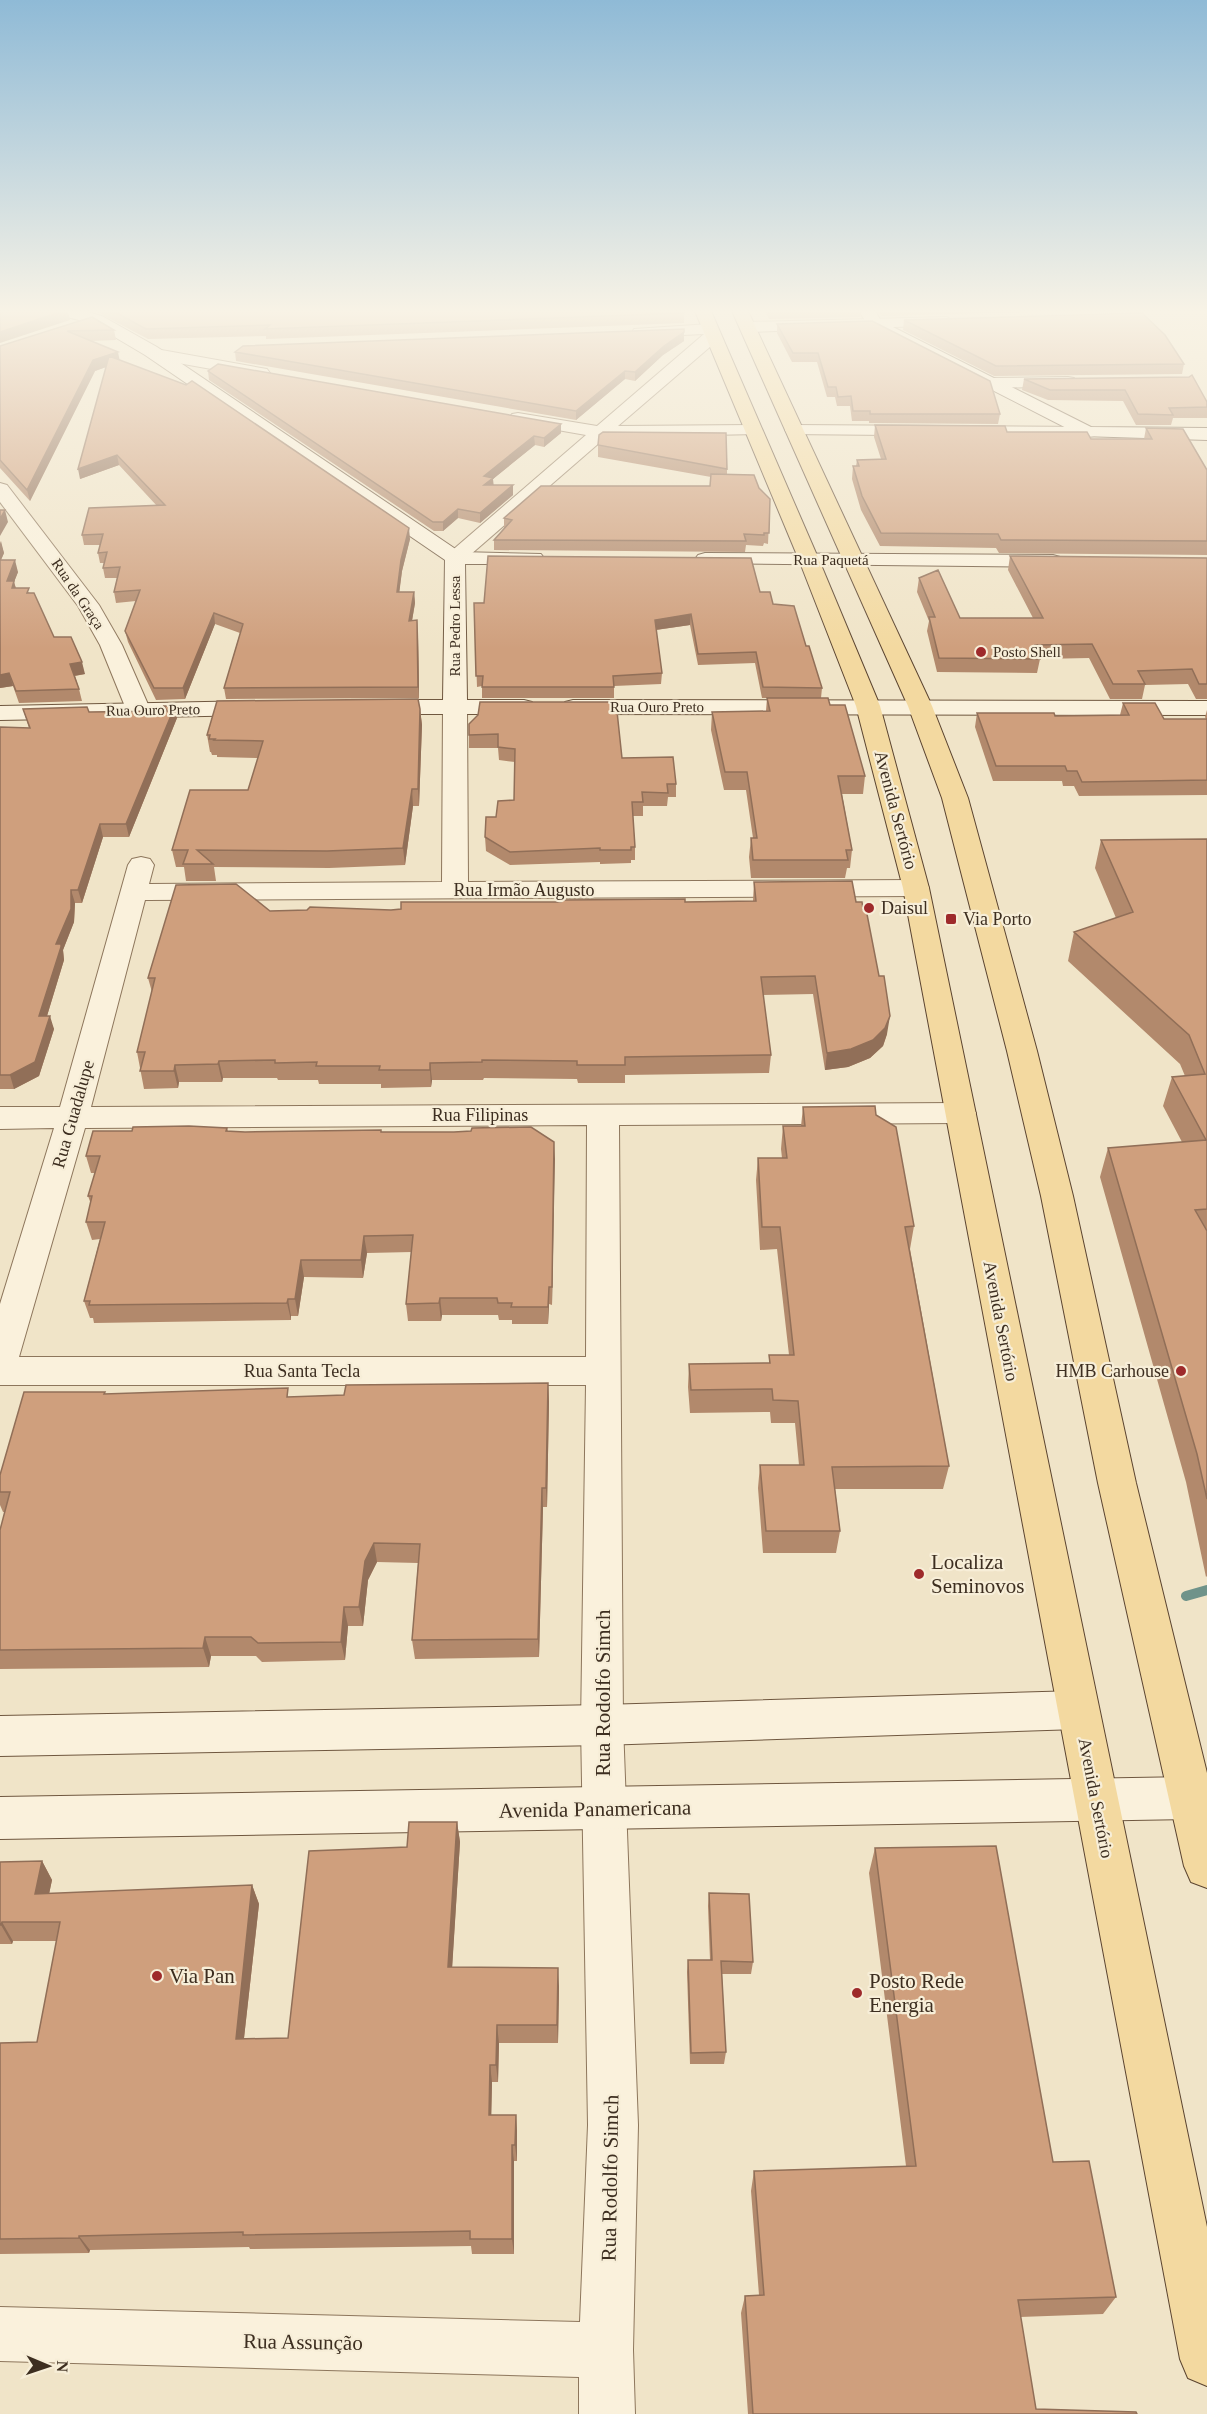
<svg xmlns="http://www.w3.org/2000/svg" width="1207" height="2414" viewBox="0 0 1207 2414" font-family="Georgia,serif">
  <rect width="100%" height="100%" fill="#f0e4c8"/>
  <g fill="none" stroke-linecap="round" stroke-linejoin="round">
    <path stroke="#6f938a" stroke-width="10" d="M1186,1596L1207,1590"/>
    <g stroke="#8d765c" stroke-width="2">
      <path id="street" d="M947,317L955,322L953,325L748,332L740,327L748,322Z
        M710,324L718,329L716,332L720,336L718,340L618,426L753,425L759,426L762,430L759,434L606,437L462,562L455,564L448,562L445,558L448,554L586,435L512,422L509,418L512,414L518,413L597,426L704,334L640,337L634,335L632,332L634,329Z
        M156,349L261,368L267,369L270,373L267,377L261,378L150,358L148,354Z
        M1068,377L1074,378L1077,382L1074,386L990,388L984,387L981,383L984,379L990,378Z
        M794,425L1088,427L1094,428L1097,432L1094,436L1088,437L788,434L785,430L788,426Z
        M0,483L7,485L99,605L122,645L150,709L146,714L138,716L130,714L126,709L100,645L78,606L0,502Z
        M455,700L463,702L467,707L468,882L916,880L926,882L929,888L926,894L916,896L145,900L91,1107L960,1103L971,1106L976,1113L971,1120L960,1123L619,1125L623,1725L638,2125L633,2350L635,2414H579V2377L0,2361V2307L580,2322L588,2125L581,1725L586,1385H0V1304L54,1128L0,1129V1107H60L128,865L132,859L141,857L150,859L154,865L149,884L442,882L443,707L447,702ZM587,1125L586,1357H19L85,1128Z"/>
    </g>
    <g stroke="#6f573f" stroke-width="2">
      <path id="secondary" d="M53,311H84L102,316L157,347L460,552L541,554L544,558L541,562L534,564H465L467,700H524L532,702L536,707L532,712L524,714H375L367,712L363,707L367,702L375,700H443L445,560L145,355L91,323L55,314Z
        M859,311H875L881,321L1091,427L1207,428V440L1082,436L869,327Z
        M705,553L1053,555L1060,557L1063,561L1060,565L1053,567L698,563L695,559L698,555Z
        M573,700L1207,701V715L573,714L565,712L561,707L565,702Z
        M260,701L268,703L272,708L268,713L260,715L0,720V706Z
        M1078,1691L1093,1696L1099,1710L1093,1724L1078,1729L602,1745L0,1756V1716L602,1705Z
        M1190,1777L1206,1783L1207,1786L1206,1813L1190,1819L0,1839V1797Z"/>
    </g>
    <g stroke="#5b4430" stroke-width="2">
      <path id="primary" d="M695,311H711L819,560L880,706L929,888L1207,2227V2386L1188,2378L1180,2359L903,888L856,706L799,560Z
        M732,311H748L932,706L968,798L1037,1051L1073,1196L1136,1483L1207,1773V1888L1191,1882L1184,1866L1098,1483L1041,1196L1007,1051L942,798L908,706Z"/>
    </g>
    <use href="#street" fill="#faf1dc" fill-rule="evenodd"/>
    <use href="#secondary" fill="#faf1dc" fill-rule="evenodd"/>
    <use href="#primary" fill="#f3d9a0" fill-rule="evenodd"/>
  </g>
  <path fill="#b2896c" d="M95,311H684V323L266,339V336L148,339Z
    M765,311H861L860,317L769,319Z
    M877,311H1077L881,316Z
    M92,317L114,330L116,340L91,341L119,360L410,539L402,571L399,592H414L415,603L412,621L418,631L419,698L226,699L224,688L240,633L215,624L185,699L156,700L128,642L125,631L136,601L116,603L114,592L117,578H105L103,568L104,563H100L98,553L100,545H84L82,535L157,506L119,465L80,479L106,367L95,371L30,501L0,468V346Z
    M904,320L1184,364L1182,374L994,376L903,330Z
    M777,324L1000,414L998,424L869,423V421H852L850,406H837L835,397H827L817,362H792L777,333Z
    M684,341L663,355L635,381L625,379L576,420L236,361L235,352Z
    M208,371L561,433L544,447L535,445L493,479V485L513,495L480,523L458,518L443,531H434L209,380Z
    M1189,377L1207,402V418H1173L1171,425H1136L1123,401L1048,400L1022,390L1024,379Z
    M875,425L1007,432L1091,439H1144L1146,428L1207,470V555L999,553L996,548L880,546L861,510L852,479L853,466H856L857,460L881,459L874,437Z
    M598,445L727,469V475L759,488L770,499L768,544L764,543L763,546L746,545L745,552L494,550V540L504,528V518L710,486L711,477L598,457Z
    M0,541L4,553L1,560L18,572L14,582L16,588L30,593L54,637L85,674L75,676L79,689L82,701L19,703L13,686L0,688Z
    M1010,556L1207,558V699H1196L1188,684L1145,685L1142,699H1110L1089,658L1040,659L1037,673L937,672L927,631L929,621L917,592L919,578L960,618H1033L1008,570Z
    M760,592L773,604L806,646L822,688L821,698H762L755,663L698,665L690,625L656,630L662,673L661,684L614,686V698H482V686L477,687L474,603Z
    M767,698L830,705L865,776L863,794H842L852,850L850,868H847L845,878H751L749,857L751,838H753L746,790H724L711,730L712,712L766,711Z
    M1123,703L1164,719H1206L1205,717L1207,710V795L1079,796L1074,786H1063L1062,781H993L975,727L977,713L1055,716L1120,715Z
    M164,706L177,718L129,837H103L82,903H75L74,922L63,950L64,960L47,1016L54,1029L39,1076L14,1089H0V727L29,728L23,709L89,712L165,711Z
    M420,709L422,725L419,806H413L405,865L329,868L214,867L216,881H186L184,867H176L172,850L248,790L258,758L217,757V755H212L211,752H210L207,735Z
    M469,724L622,758L676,784V797H668L667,806H643V816H633L635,847V860H631V863L600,864V862L510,865L486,851L485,837L496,817L514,800L515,762L499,760L498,748H469Z
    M1207,839V1576L1206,1577L1186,1482L1100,1177L1108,1148L1182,1142L1163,1106L1172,1077L1185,1076L1180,1064L1068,961L1074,932L1116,918L1095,868L1101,840Z
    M754,882L856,902L887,1034L883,1046L870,1058L848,1067L825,1070L813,994L763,995L771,1055L769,1073L625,1075V1083H578L577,1079L484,1078L483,1080H432L431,1087L381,1088V1084H319L318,1080H278L277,1078H223L222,1082H179L178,1088L144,1089L137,1052L152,992L148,978L270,911L391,910L685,902L753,901Z
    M803,1107L876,1115L914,1226L910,1249L949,1466L943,1489H835L840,1531L836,1553H763L758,1488L760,1465H799L795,1423H771L770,1412L690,1413L688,1387L689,1364L769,1363V1355H789L777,1249L760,1250L756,1180L758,1158H782L781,1149L783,1126H801Z
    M227,1128L228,1131L245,1132H381L554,1142L552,1305L549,1304L548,1324H512V1320H499L498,1315H442L441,1321H408L406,1304L412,1252L367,1253L363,1278L304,1277L298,1316H291V1320L94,1323L93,1318H90L84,1301L100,1239L92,1240L86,1222L91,1204L88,1196L95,1173H91L86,1156L132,1131Z
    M548,1383L549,1402L547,1507H543L539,1657L415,1659L412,1640L418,1563L377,1562L368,1580L363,1626H348L345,1660L262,1662L256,1656H211L209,1667L0,1669V1530L5,1512H3L0,1505V1475L105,1394L290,1397L344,1395Z
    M457,1822L460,1842L452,1967L559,1986L558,2043H499L498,2082H492L491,2115H516L517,2131V2161H514V2254H472L471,2246L250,2249L249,2247L90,2250L89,2253L0,2254V2043L37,2042L57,1941H13L12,1944H0V1862L42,1861L52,1880L49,1894L252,1885L259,1904L244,2038H288L407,1847Z
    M875,1848L1053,2162L1116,2297L1103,2314L1020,2317L1036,2409L1137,2414H748L741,2313L745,2296L759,2295L751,2191L754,2171L906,2166L869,1873Z
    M709,1893L753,1962L751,1974H722L726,2052L724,2064H690L687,1972L688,1960H710L708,1906Z"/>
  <path fill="#916f58" d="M63,311H68L70,320L0,343V332Z
    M684,332V341L663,355L635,381V372L664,346Z
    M118,352L120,362L95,371L30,501L27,490L93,360Z
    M625,371V379L576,420V411Z
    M561,424V433L544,447V438Z
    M534,436L535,445L493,479L494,488L485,494L484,476Z
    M117,455L119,465L80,479L78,469Z
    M513,485V495L480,523V513Z
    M458,509V518L443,531V522Z
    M5,510L8,522L0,536V519Z
    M409,528L410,539L402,571L398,603L397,592L401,560Z
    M1,541L4,553L0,562V544Z
    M15,560L18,572L14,582L17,593L15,600L7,581Z
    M414,592L415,603L410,632L409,621Z
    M214,613L215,624L185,699L183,688Z
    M691,614L690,625L655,630V620Z
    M417,620L418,631L419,698L418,687Z
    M82,662L85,674L73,676L70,664Z
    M9,673L13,686L0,688V675Z
    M175,706L177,718L129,837L126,824Z
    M420,709L422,725L419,806L418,789Z
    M412,789L413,806L405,865L403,848Z
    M100,824L103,837L82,903L78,890Z
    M71,890L75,903L74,922L63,950L64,960L43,1029L39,1016L56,944Z
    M50,1016L54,1029L39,1076L14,1089L10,1075Z
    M890,1016L887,1034L883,1046L870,1058L848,1067L825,1070L827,1053Z
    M219,1061L223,1078L222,1082L218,1064Z
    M430,1063L432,1080L431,1087L430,1070Z
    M175,1065L179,1082L178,1088L174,1071Z
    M554,1142L555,1159L552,1305V1287Z
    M364,1236L367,1253L363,1278L361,1260Z
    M301,1260L304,1277L298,1316L295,1299Z
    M549,1287V1304L548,1324V1307Z
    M440,1298L442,1315L441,1321L439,1303Z
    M288,1299L291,1316V1320L287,1303Z
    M548,1383L549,1402L547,1507L546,1488Z
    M542,1488L543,1507L539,1657L538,1639Z
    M374,1543L377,1562L368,1580L363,1626L359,1607L365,1561Z
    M344,1607L348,1626L345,1660L341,1642Z
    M205,1637L211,1656L209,1667L203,1648Z
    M457,1822L460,1842L451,1986L448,1967Z
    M42,1861L52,1880L45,1913L35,1894Z
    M252,1885L259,1904L242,2056L236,2039Z
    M2,1922L13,1941L12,1944L1,1925Z
    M558,1968L559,1986L558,2043L557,2025Z
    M497,2025L499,2043L498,2082L496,2065Z
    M490,2065L492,2082L491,2131L489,2115Z
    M516,2115L517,2131V2161L515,2145Z
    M512,2145L514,2161V2254L512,2239Z
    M79,2236L90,2250L89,2253L79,2238Z"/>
  <path fill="#cf9f7d" stroke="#916f58" stroke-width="1.5" d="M0,311H63L0,332Z
    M113,311H684V313L265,329L270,325L146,329Z
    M1142,313L1165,335L1184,364L996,366L904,320Z
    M92,317L114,330L67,331L118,352L93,360L27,490L0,460V346Z
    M872,321L990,381L1000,414H870V411H853L851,396L838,397L836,387H828L818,353H793L777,324Z
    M684,329V332L664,346L635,372L625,371L576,411L235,352L243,346Z
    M109,356L186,385L192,381L409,528L401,560L397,592H414L409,621L417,620L418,687L224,688L243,624L214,613L183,688H154L125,631L140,590L114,592L120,567L103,568L107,552L98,553L103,534L82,535L89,508L165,505L117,455L78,469Z
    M218,364L561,424L544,438L534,436L484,476L493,478L484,485H513L480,513L458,509L443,522H433L208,371Z
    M1192,375L1207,402V407L1169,408L1173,415L1138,414L1125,390H1050L1024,379L1189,377Z
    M875,425L1005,426L1007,432H1087L1091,439H1152L1146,428L1183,429L1207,470V541L1001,540L998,534L881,533L862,496L853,466H859L857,460L886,459Z
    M603,432L726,433L727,469L598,445L599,435Z
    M711,474L754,475L759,488L770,499L769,533H764V535L744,534L746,541L494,540L512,520L504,518L541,486H710Z
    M0,510H5L0,519Z
    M488,556L751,558L760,592H770L773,604L794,606L806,646H809L822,688L763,687L756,652L698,654L691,614L655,620L662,673L613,676L614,687H482L483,676H476L474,603H484Z
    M1010,556L1207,558V684H1199L1192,669L1138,671L1145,684H1113L1092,644L1035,645L1040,659L939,658L929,617H935L919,578L938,570L960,618H1043Z
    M0,560H15L7,581H14L12,588H29L27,593H34L54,637H71L82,662L70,664L79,689L16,691L9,673L0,675Z
    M767,698H828L830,705H845L865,776H838L852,850H846L848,860H753L751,838H757L747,772H725L712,712L770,711Z
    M418,699L420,709L418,789H412L403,848L327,851L197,850L213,864H183L188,850H172L190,790H248L263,741L214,740L215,739H209L210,735H207L217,701Z
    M480,702H616L622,758L673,757L676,784H667L668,793L642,792L643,802H632L635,847H631V850H600V848L510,852L485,837L486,817H496L498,801L514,800L515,749L498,747V734L469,735V724L478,715Z
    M1123,703H1155L1164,719H1207V780L1082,782L1077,771H1067L1065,766H996L977,713H1054L1055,716L1129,715Z
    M164,706H175L126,824H100L78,890H71V909L56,944H61V947L39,1016H50L35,1062L10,1075H0V727L30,728L23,709L87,707L89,712L167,711Z
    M1207,839V1209L1195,1210L1207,1231V1499L1197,1454L1108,1148L1206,1140L1172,1077L1205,1074L1189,1035L1074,932L1133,912L1101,840Z
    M852,881L856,902H862L863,909H866L879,976H884L890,1016L885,1028L873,1040L851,1049L827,1053L815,976L761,977L771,1055L625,1057V1065H577V1061L482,1060V1062L430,1063V1070H379L380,1066H316L317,1062L275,1063V1060L219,1061L218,1064L175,1065L174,1071H140L145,1052H137L155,978H148L176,885L236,884L270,911L307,910L310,907L391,910L401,909V902H561V900L685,899V902L756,901L754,882Z
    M875,1106L876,1115L896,1127L914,1226L905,1227L949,1466L832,1467L840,1531H766L760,1465H804L798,1401L773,1400L772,1389L691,1390L689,1364L770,1363L769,1355H794L780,1227H762L758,1158H787L783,1126H805L803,1107Z
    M189,1126L227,1128L226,1131L245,1132L381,1130V1132H454L471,1131L472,1128L531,1127L554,1142L552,1287H549L548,1307H511L512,1303H498L497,1298H440L439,1303L406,1304L413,1235L364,1236L361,1260H301L295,1299H288L287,1303L89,1305L90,1301H84L105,1222H86L92,1196H88L100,1156H86L93,1131H132L133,1127Z
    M548,1383L546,1488H542L538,1639L412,1640L420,1544L374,1543L365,1561L359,1607H344L341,1642L258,1643L251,1637H205L203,1648L0,1650V1530L10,1492H0V1475L24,1392H105L104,1394L288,1388L287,1397L344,1395L346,1385Z
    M409,1822H457L448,1967L558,1968L557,2025H497L496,2065H490L489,2115H516L515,2145H512V2239H470V2231L243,2235V2232L79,2236V2238L0,2239V2043L37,2042L60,1922H2L1,1925H0V1862L42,1861L35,1894L252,1885L236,2039L288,2038L309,1851L407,1847Z
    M996,1846L1053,2162L1089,2161L1116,2297L1018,2300L1036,2409L1136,2412L1137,2414H753L745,2296L764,2295L754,2171L916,2166L875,1848Z
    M709,1893L749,1894L753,1962L721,1961L726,2052L691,2053L688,1960H712Z"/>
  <linearGradient id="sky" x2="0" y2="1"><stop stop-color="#8fbad6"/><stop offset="0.48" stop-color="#f8f3e6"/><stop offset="1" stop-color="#f8f3e6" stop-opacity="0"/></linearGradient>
  <rect width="1207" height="649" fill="url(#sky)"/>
  <g fill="#9e2a2b" stroke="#f7eed8" stroke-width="2">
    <circle cx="981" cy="652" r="6"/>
    <circle cx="869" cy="908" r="6"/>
    <rect x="945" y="913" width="12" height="12" rx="3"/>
    <circle cx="1181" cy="1371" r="6"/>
    <circle cx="919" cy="1574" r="6"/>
    <circle cx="157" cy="1976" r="6"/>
    <circle cx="857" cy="1993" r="6"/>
  </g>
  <g text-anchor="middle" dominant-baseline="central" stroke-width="4.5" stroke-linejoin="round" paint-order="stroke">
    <g font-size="15" fill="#3d2e20" stroke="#f7eed8">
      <text x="831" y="560">Rua Paquetá</text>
      <text transform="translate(78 594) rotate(56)">Rua da Graça</text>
      <text transform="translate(455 626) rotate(-90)">Rua Pedro Lessa</text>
      <text x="657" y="707">Rua Ouro Preto</text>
      <text transform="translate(153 710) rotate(-1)">Rua Ouro Preto</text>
    </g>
    <g font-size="15" fill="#3d2e20" stroke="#f7eed8" text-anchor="start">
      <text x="993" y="652">Posto Shell</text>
    </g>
    <g font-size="18" fill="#3d2e20" stroke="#f7eed8">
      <text transform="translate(896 810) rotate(75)">Avenida Sertório</text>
      <text x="524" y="890">Rua Irmão Augusto</text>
      <text transform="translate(73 1114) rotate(-74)">Rua Guadalupe</text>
      <text x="480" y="1115">Rua Filipinas</text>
      <text transform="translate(1001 1321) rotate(79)">Avenida Sertório</text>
      <text x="302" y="1371">Rua Santa Tecla</text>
      <text transform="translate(1096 1798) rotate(79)">Avenida Sertório</text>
    </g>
    <g font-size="18" fill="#3d2e20" stroke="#f7eed8" text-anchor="start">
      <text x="881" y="908">Daisul</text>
      <text x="963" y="919">Via Porto</text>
      <text x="1169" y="1371" text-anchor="end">HMB Carhouse</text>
    </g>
    <g font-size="21" fill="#3d2e20" stroke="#f7eed8" text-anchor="start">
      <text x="931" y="1562">Localiza<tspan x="931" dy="24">Seminovos</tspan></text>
      <text x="169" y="1976">Via Pan</text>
      <text x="869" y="1981">Posto Rede<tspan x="869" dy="24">Energia</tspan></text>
    </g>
    <g font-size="21" fill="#3d2e20" stroke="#f7eed8">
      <text transform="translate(603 1693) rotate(-90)">Rua Rodolfo Simch</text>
      <text transform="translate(595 1809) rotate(-1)">Avenida Panamericana</text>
      <text transform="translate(610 2178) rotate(-89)">Rua Rodolfo Simch</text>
      <text transform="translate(303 2342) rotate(1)">Rua Assunção</text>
    </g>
  </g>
  <g transform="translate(48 2366) rotate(92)" stroke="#f7eed8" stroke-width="4.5" paint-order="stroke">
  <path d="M0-4.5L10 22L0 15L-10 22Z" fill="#3d2e20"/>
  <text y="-9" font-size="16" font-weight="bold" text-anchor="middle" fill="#3d2e20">N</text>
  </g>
</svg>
